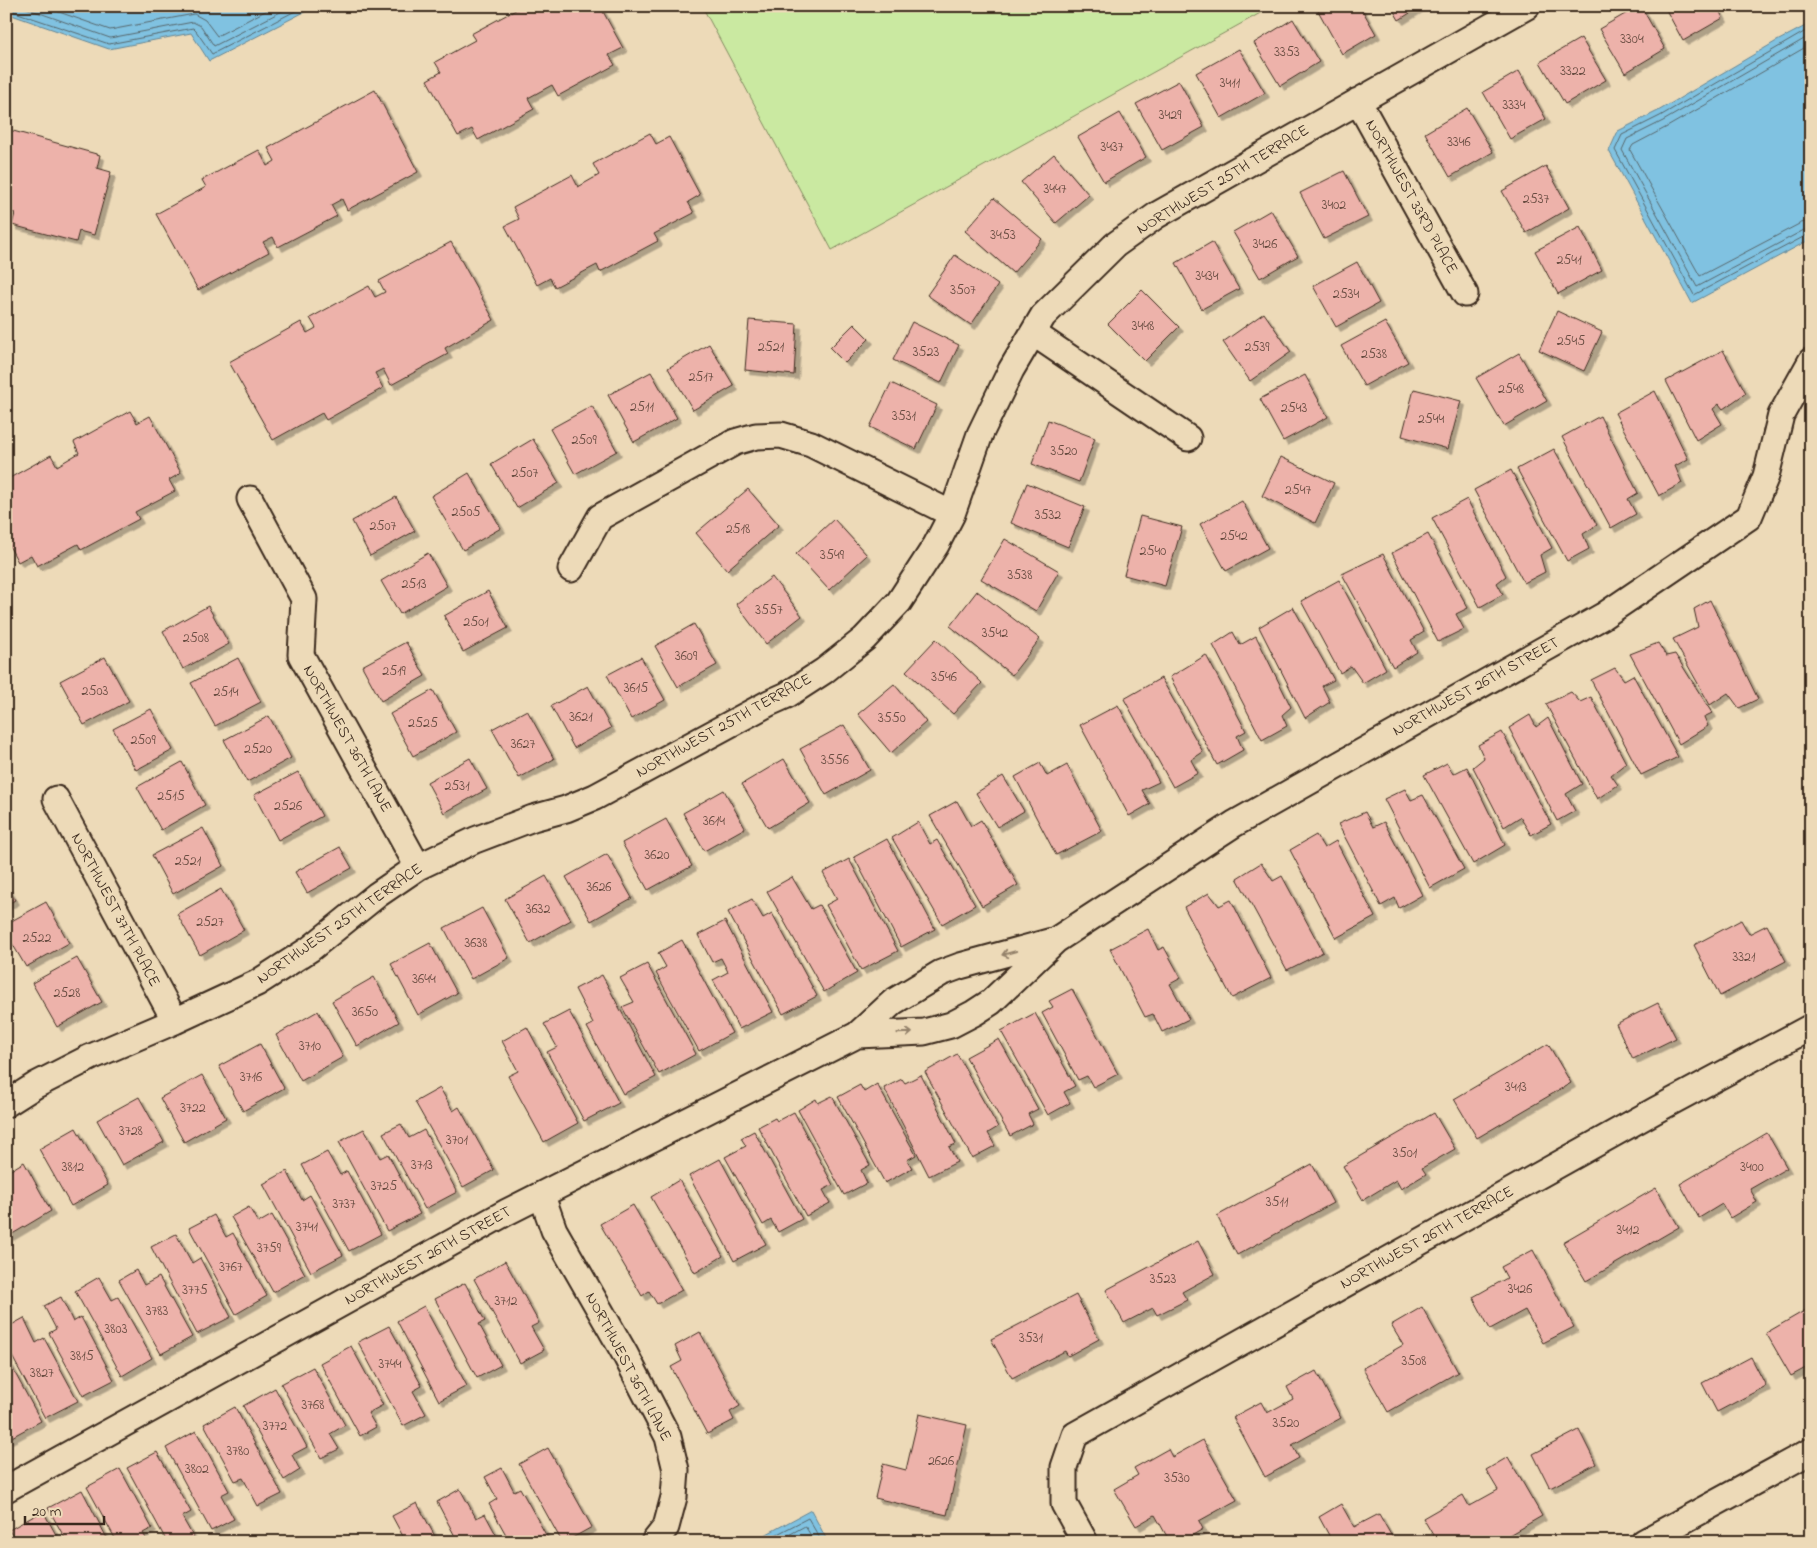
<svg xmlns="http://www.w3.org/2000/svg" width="1817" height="1548" viewBox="0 0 1817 1548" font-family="'Indie Flower',sans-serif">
  <defs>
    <filter id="shadow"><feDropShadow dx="4.5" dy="4.5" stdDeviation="0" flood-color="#0004"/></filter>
  </defs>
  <rect width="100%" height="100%" fill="#eddab8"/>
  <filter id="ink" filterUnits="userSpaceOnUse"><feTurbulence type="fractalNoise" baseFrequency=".02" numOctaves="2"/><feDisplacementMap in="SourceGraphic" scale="10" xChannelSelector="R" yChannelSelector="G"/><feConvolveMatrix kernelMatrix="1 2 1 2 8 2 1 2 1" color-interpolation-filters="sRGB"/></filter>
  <g filter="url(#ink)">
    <path fill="#cae9a1" stroke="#828a60" d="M702,6H1273L832,250Z"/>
    <path fill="#80c2e1" stroke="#648593" d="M6,6H316L209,61L191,33L109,49L6,13Z
      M1811,23V239L1692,303L1609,151L1618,131L1658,111L1775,42Z
      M811,1510L828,1542H752Z"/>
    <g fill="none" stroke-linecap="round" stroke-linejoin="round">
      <path stroke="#57676c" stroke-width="1" d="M20,6L110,38L193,22L201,26L214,46L292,6
        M42,6L110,30L194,14L205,20L217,36L275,6
        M6,9L109,44L193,28L196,31L212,54L305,6
        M1811,28L1660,116L1622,135L1615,150L1694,295L1807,235H1811
        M1811,35L1663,121L1627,139L1622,150L1697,287L1804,230L1811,229
        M1811,44L1667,127L1633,145L1630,150L1700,276L1801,223L1811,221
        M762,1542L808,1518L822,1542
        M776,1542L805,1526L815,1542"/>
    </g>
    <path fill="#edb2aa" stroke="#3b2a1e" filter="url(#shadow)" d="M523,6H531L533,9L538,6H600L623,48L609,55L615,65L558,96L552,85L528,98L534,109L478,140L472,129L458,136L427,80L441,72L435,62L475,40L471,34Z
      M1317,6H1360L1376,34L1342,54L1316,7Z
      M1391,6H1421L1399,20Z
      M1639,6H1641L1665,49L1625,73L1599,29Z
      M1664,6H1717L1723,18L1683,41Z
      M1293,19L1319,62L1280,86L1254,43Z
      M1581,38L1606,80L1565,104L1540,62Z
      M1239,49L1265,93L1221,118L1196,73Z
      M1519,71L1546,119L1510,139L1483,92Z
      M1179,81L1204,127L1162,150L1136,104Z
      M375,90L418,172L347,210L342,199L331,205L337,216L278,247L273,237L263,242L269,252L198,290L156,214L206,187L202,180L259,150L267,166L275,161L268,148Z
      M1467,108L1493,152L1450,177L1425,133Z
      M1120,113L1146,157L1104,182L1078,137Z
      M6,129L100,155L97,168L111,172L94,235L79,231L76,242L12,225L15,213L6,211Z
      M650,133L656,144L669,137L700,195L688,202L694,213L654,234L658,241L600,272L597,265L555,287L550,278L537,285L505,226L519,219L513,207L572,175L578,187L599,175L593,164Z
      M1054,154L1089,195L1056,223L1021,182Z
      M1546,166L1569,208L1526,233L1502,191Z
      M1344,171L1368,217L1324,239L1300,193Z
      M994,198L1042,239L1013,273L965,231Z
      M1271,210L1298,256L1260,278L1233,232Z
      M1580,227L1602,270L1558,294L1535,251Z
      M451,242L494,320L445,348L448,354L391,385L383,369L375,373L383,388L326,420L322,413L273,440L229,362L301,322L307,333L316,328L310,318L369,286L375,297L385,292L379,281Z
      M1212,242L1239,289L1202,309L1176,263Z
      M955,255L998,285L971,325L927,295Z
      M1357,262L1379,303L1336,327L1313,286Z
      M1142,290L1179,327L1145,361L1108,324Z
      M1557,311L1602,332L1584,371L1539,350Z
      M1264,313L1291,352L1250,381L1223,342Z
      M749,320L797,324L794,375L745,370Z
      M912,322L959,345L941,383L893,360Z
      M1385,322L1408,362L1364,386L1341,346Z
      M854,324L869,339L845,363L830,348Z
      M709,344L734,386L693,410L668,368Z
      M1723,350L1746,393L1723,409L1719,404L1713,409L1722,424L1696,440L1666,381Z
      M1519,353L1547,401L1504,426L1476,378Z
      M651,372L677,418L634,442L608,395Z
      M1305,375L1328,417L1283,441L1260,399Z
      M891,383L937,405L916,449L870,427Z
      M1414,389L1461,401L1448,449L1402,436Z
      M1655,391L1688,459L1675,466L1682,483L1659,496L1615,413Z
      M592,406L617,451L575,474L550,429Z
      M130,411L137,423L150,416L181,473L169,480L175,491L135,512L139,519L81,550L78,544L37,566L31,555L18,562L6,540V480L51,455L57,466L79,453L74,442Z
      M1600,416L1638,493L1628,499L1636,514L1611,528L1562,437Z
      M1048,420L1095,438L1079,482L1032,464Z
      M533,439L559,483L517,508L491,464Z
      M1554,449L1597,525L1583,534L1589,549L1567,561L1517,469Z
      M1281,457L1334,483L1315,523L1262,496Z
      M1511,470L1552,548L1540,555L1545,572L1524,583L1474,490Z
      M469,473L501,528L463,550L431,496Z
      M1027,483L1085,507L1068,547L1011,523Z
      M748,489L779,525L727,570L696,533Z
      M396,497L415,531L370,556L352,521Z
      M1467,499L1506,576L1497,583L1503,594L1480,607L1432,518Z
      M1242,501L1268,548L1226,571L1200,524Z
      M1140,516L1182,527L1165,586L1124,575Z
      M834,519L867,555L829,590L796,554Z
      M1428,534L1468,608L1456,614L1464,629L1438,642L1392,553Z
      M1005,539L1059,571L1036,611L981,579Z
      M428,553L447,586L400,614L381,581Z
      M1383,554L1424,632L1411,640L1417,652L1393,667L1342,574Z
      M772,577L802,616L766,644L736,604Z
      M1339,580L1386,669L1363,683L1351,666L1340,673L1301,601Z
      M488,591L508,628L463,652L444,616Z
      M977,591L1040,639L1012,675L950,626Z
      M1710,600L1758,699L1739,708L1728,693L1710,705L1673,639L1698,627L1694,609Z
      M208,606L229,644L183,669L163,631Z
      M1293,607L1334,680L1322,686L1330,702L1305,718L1259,627Z
      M694,624L717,665L678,687L655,646Z
      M1233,632L1240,645L1256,636L1291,707L1282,715L1287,726L1262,740L1213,645Z
      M936,639L982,683L953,714L906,671Z
      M406,642L425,676L381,701L362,666Z
      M1658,643L1666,656L1675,654L1712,713L1704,717L1708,726L1679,744L1630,654Z
      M1206,655L1246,731L1237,736L1243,750L1217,765L1170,677Z
      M105,657L129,701L84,725L60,681Z
      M641,657L665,700L631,719L607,675Z
      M238,658L261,702L215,726L191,683Z
      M1615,668L1624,680L1633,675L1678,757L1641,775L1591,680Z
      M1161,678L1203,752L1191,760L1198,773L1173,787L1124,699Z
      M894,684L926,722L891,753L858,714Z
      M588,686L611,728L574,748L551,706Z
      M433,690L456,732L413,756L390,714Z
      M1571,692L1580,702L1591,697L1626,763L1611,775L1618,785L1597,799L1546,704Z
      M1118,705L1159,782L1142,790L1150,804L1129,816L1080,725Z
      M151,709L173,750L136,770L113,729Z
      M527,710L554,759L519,778L492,729Z
      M1530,715L1536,727L1548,718L1582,784L1566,794L1575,811L1557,821L1509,728Z
      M269,716L291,758L247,782L224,740Z
      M844,725L870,770L826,795L800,749Z
      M1502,732L1551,824L1531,835L1520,817L1504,827L1473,767L1484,758L1478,745Z
      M470,758L487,789L444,813L427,782Z
      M784,759L810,803L768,828L742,784Z
      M182,762L205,805L161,830L137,787Z
      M1040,763L1047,776L1067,765L1102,831L1056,855L1015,777Z
      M1447,763L1453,774L1467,767L1505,845L1473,864L1424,775Z
      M298,772L322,816L278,840L254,795Z
      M1003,776L1024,811L997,827L976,793Z
      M1405,789L1411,800L1423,795L1464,869L1430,888L1384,799Z
      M724,790L745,828L704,851L683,813Z
      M957,801L971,826L981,820L1018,885L982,906L930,816Z
      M1365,812L1373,827L1384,822L1422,895L1399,908L1395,898L1381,906L1338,824Z
      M666,819L692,866L648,890L622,843Z
      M918,822L930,844L937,840L975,905L942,924L892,838Z
      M203,828L223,866L173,894L152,855Z
      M1316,835L1324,848L1336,841L1375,917L1336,938L1290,850Z
      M887,839L935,929L901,947L854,857Z
      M340,847L352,868L307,893L295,872Z
      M607,854L632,898L591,921L566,877Z
      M849,859L898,951L861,970L826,905L837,899L823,873Z
      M1261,863L1273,881L1282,876L1323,952L1287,970L1237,878Z
      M546,876L571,920L530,943L505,899Z
      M792,877L811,909L819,905L857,973L824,992L767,891Z
      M6,885L15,900L6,905Z
      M221,889L244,930L200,955L177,914Z
      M1209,893L1219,906L1231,900L1271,978L1232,998L1184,907Z
      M752,899L763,918L772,913L817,996L783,1014L728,912Z
      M46,902L69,943L26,967L6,933V924Z
      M482,908L509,958L471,979L444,928Z
      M1741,920L1749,934L1767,925L1786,961L1720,996L1694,945Z
      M725,921L773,1012L739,1029L713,980L728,972L721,958L712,962L698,935Z
      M1148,929L1158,950L1164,947L1181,978L1170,984L1189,1019L1162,1032L1153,1014L1145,1017L1110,949Z
      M682,940L732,1033L699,1051L656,973L666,967L658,953Z
      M430,943L457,993L418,1015L391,964Z
      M77,958L102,1002L57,1027L32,983Z
      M647,964L696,1054L659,1074L622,1007L634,1002L620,978Z
      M602,975L656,1077L623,1094L587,1027L593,1024L575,989Z
      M374,977L399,1022L357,1046L332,1001Z
      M1072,989L1118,1074L1093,1087L1087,1076L1078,1080L1042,1013L1053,1007L1049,1001Z
      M1658,1003L1676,1038L1633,1059L1616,1024Z
      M318,1011L343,1057L301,1081L276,1035Z
      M569,1011L619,1103L584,1121L547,1052L557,1047L544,1024Z
      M1035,1013L1075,1086L1064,1092L1070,1103L1048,1115L1001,1031Z
      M527,1027L578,1123L544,1142L508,1076L518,1071L502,1041Z
      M999,1039L1038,1109L1028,1114L1033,1124L1010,1136L966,1057Z
      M260,1044L284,1088L243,1111L219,1066Z
      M1548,1044L1571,1083L1477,1138L1454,1099Z
      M957,1054L998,1127L988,1133L995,1146L972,1158L925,1072Z
      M202,1075L226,1118L184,1142L160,1098Z
      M921,1075L956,1144L949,1147L957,1162L929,1176L884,1088L902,1079L905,1083Z
      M877,1084L916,1155L907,1160L912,1168L885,1183L838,1097L860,1085L864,1092Z
      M440,1088L453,1111L459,1107L494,1170L463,1187L415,1102Z
      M832,1096L870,1165L861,1170L867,1183L844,1195L798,1110L816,1099L818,1103Z
      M139,1097L164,1142L122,1165L97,1120Z
      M794,1112L833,1185L823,1190L830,1203L806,1216L758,1127L775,1118L777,1121Z
      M1434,1113L1455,1149L1422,1168L1426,1174L1401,1189L1396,1180L1363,1200L1343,1166Z
      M401,1124L409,1138L424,1130L457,1192L425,1209L383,1133Z
      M76,1128L108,1185L71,1206L39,1149Z
      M364,1129L380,1158L388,1154L420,1214L387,1231L339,1142Z
      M754,1131L802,1219L778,1232L771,1220L763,1225L725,1157L746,1146L741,1138Z
      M1767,1133L1787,1168L1750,1189L1757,1202L1730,1218L1722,1204L1699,1218L1680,1184Z
      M327,1152L340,1175L347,1171L381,1234L349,1251L302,1165Z
      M720,1159L766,1244L734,1261L689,1176Z
      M24,1162L51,1211L9,1236L6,1231V1173Z
      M1312,1164L1333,1203L1237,1255L1217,1216Z
      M287,1171L302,1200L310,1195L343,1255L311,1272L263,1184Z
      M679,1180L723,1256L695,1273L651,1197Z
      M1656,1188L1679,1227L1586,1281L1563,1242Z
      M633,1205L682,1290L657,1304L649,1291L642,1296L600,1224Z
      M249,1207L258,1223L272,1215L305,1274L273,1292L231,1217Z
      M214,1215L226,1237L233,1233L267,1296L236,1314L189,1228Z
      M176,1234L192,1263L200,1258L231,1317L197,1334L151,1247Z
      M1198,1241L1215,1274L1182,1292L1187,1300L1157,1315L1153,1308L1124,1323L1106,1290Z
      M1533,1250L1574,1327L1543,1343L1525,1310L1490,1329L1473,1297L1507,1278L1501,1267Z
      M505,1261L539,1323L531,1327L544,1350L520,1363L474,1279Z
      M136,1270L144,1285L159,1277L192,1337L161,1354L119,1280Z
      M99,1277L112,1300L118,1297L152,1358L122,1376L75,1291Z
      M465,1283L485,1321L479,1324L501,1365L477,1378L435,1299Z
      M1076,1295L1099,1339L1068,1356L1065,1351L1012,1378L991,1339Z
      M61,1297L73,1322L81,1317L114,1380L83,1396L49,1333L56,1329L44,1306Z
      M424,1306L467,1386L439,1401L397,1321Z
      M1422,1307L1458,1372L1388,1412L1363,1368L1403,1345L1391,1325Z
      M1811,1307V1365L1791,1376L1766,1333Z
      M24,1318L36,1343L44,1338L78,1401L45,1418L6,1345V1328Z
      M389,1326L422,1386L413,1391L426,1414L403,1426L358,1342Z
      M700,1332L740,1406L730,1412L734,1420L707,1434L671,1367L682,1361L675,1346Z
      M351,1346L383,1405L368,1413L376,1427L360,1436L320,1363Z
      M1751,1357L1766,1386L1717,1412L1702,1383Z
      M9,1362L41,1421L8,1439L6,1437V1364Z
      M313,1367L345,1425L330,1434L339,1449L321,1458L281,1384Z
      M1316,1371L1341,1418L1292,1445L1299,1458L1265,1477L1233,1417L1261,1402L1267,1413L1293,1399L1287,1387Z
      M275,1388L307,1447L292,1455L300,1470L284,1480L243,1406Z
      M235,1407L282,1494L258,1506L243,1478L235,1481L204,1424Z
      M919,1414L967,1425L947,1515L875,1498L883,1464L906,1470Z
      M1579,1430L1596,1464L1550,1488L1533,1454Z
      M196,1431L229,1491L221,1495L234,1519L211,1531L166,1448Z
      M1203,1440L1237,1500L1199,1521L1203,1529L1181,1542H1170L1155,1515L1136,1526L1114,1489L1138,1475L1134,1468L1168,1449L1172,1457Z
      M548,1448L592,1527L565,1542H562L519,1464Z
      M157,1452L191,1512L182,1517L195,1540L193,1542H167L127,1468Z
      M1508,1457L1542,1516L1497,1542H1437L1423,1518L1463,1495L1469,1506L1498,1490L1486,1470Z
      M502,1468L514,1491L520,1488L550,1542H510L489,1504L497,1499L485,1477Z
      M120,1469L152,1528L143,1533L148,1542H117L87,1487Z
      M460,1489L476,1518L485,1514L500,1542H458L437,1502Z
      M82,1490L109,1542H67L48,1508Z
      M417,1503L438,1542H406L392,1516Z
      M1341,1504L1354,1527L1379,1514L1395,1542H1327L1331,1539L1319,1517Z
      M43,1511L60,1542H16L9,1530Z"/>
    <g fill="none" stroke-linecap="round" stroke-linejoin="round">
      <g stroke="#3b2a1e" stroke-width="29">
        <path id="street" d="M1358,101L1465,294
          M1033,333L1188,438
          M250,499L304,599L301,655L418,867
          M571,569L600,517L735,442L756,436L781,435L811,444L952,514
          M56,799L175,1021
          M857,1035L924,1032L951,1025L974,1013L991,1002L1056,940L1234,824L1603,616L1749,517L1766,476L1781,415L1811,361
          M6,1104L36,1085L91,1057L175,1021L257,983L310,949L377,895L418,867L475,840L533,818L566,809L595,797L769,703L787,695L824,671L864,639L899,602L936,545L952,514L980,434L1011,370L1043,316L1115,245L1157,215L1527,6
          M542,1196L554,1230L625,1354L668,1437L676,1470L674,1497L666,1527L654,1542
          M6,1489L507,1212L857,1035L893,1002L941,973L960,966L1052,941
          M1085,1542L1064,1504V1467L1075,1435L1656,1110L1811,1027
          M1644,1542L1811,1451"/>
      </g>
      <use href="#street" stroke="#eddab8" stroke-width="25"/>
    </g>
    <defs><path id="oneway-shaft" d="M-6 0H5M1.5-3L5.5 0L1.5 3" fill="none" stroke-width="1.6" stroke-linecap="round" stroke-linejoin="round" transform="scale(1.25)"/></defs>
    <g stroke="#94826b">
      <use href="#oneway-shaft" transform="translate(1009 953) rotate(164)"/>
      <use href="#oneway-shaft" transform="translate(905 1033) rotate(-2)"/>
    </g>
  </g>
  <g text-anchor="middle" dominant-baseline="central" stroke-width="4" stroke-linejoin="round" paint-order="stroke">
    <g font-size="14" fill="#684c41">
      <text x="1632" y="39">3304</text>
      <text x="1287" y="52">3353</text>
      <text x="1573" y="71">3322</text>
      <text x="1230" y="83">3411</text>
      <text x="1514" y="105">3334</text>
      <text x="1170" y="115">3429</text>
      <text x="1459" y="142">3346</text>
      <text x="1112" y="147">3437</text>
      <text x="1055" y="189">3447</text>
      <text x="1536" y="199">2537</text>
      <text x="1334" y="205">3402</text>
      <text x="1003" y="235">3453</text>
      <text x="1265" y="244">3426</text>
      <text x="1569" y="260">2541</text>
      <text x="1207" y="276">3434</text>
      <text x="963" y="290">3507</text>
      <text x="1346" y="294">2534</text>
      <text x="1143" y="326">3448</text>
      <text x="1571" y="341">2545</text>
      <text x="771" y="347">2521</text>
      <text x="1257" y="347">2539</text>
      <text x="926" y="352">3523</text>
      <text x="1374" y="354">2538</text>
      <text x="701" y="377">2517</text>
      <text x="1511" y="389">2548</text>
      <text x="642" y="407">2511</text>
      <text x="1294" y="408">2543</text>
      <text x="904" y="416">3531</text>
      <text x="1431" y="419">2544</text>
      <text x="584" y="440">2509</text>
      <text x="1064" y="451">3520</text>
      <text x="525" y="473">2507</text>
      <text x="1298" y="490">2547</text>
      <text x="466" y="512">2505</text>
      <text x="1048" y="515">3532</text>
      <text x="383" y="526">2507</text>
      <text x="738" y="529">2518</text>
      <text x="1234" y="536">2542</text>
      <text x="1153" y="551">2540</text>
      <text x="832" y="555">3549</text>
      <text x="1020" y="575">3538</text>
      <text x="414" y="584">2513</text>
      <text x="769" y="610">3557</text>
      <text x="476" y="622">2501</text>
      <text x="995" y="633">3542</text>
      <text x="196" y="638">2508</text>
      <text x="686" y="656">3609</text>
      <text x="394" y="671">2519</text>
      <text x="944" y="677">3546</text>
      <text x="636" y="688">3615</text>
      <text x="95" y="691">2503</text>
      <text x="226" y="692">2514</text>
      <text x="581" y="717">3621</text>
      <text x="892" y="718">3550</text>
      <text x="423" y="723">2525</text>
      <text x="143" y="740">2509</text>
      <text x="523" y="744">3627</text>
      <text x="258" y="749">2520</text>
      <text x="835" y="760">3556</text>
      <text x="457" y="786">2531</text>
      <text x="171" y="796">2515</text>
      <text x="288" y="806">2526</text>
      <text x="714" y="821">3614</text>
      <text x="657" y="855">3620</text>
      <text x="188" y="861">2521</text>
      <text x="599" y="887">3626</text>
      <text x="538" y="909">3632</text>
      <text x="210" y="922">2527</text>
      <text x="37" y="938">2522</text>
      <text x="476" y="943">3638</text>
      <text x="1744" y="957">3321</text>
      <text x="424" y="979">3644</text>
      <text x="67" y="993">2528</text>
      <text x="365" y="1012">3650</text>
      <text x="310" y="1046">3710</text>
      <text x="251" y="1077">3716</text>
      <text x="1516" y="1087">3413</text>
      <text x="193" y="1108">3722</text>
      <text x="131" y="1131">3728</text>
      <text x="457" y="1140">3701</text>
      <text x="1405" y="1153">3501</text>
      <text x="422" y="1165">3713</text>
      <text x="73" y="1167">3812</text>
      <text x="1752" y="1167">3400</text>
      <text x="384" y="1186">3725</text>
      <text x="1277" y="1202">3511</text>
      <text x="344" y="1204">3737</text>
      <text x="307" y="1227">3741</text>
      <text x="1628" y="1230">3412</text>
      <text x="269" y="1248">3759</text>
      <text x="231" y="1267">3767</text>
      <text x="1163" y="1279">3523</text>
      <text x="1520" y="1289">3426</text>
      <text x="195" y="1290">3775</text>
      <text x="506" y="1301">3712</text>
      <text x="157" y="1311">3783</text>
      <text x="116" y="1329">3803</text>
      <text x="1031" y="1338">3531</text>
      <text x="82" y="1356">3815</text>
      <text x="1414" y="1361">3508</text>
      <text x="390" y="1364">3744</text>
      <text x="42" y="1373">3827</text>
      <text x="313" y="1405">3768</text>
      <text x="1286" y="1423">3520</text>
      <text x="275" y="1426">3772</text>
      <text x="238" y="1451">3780</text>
      <text x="941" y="1461">2626</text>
      <text x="197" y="1469">3802</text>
      <text x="1177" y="1478">3530</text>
    </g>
    <g font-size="16" fill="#3b2a1e" stroke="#eddab8">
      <text transform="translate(1223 180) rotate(-31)">NORTHWEST 25TH TERRACE</text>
      <text transform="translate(1411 197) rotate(61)">NORTHWEST 33RD PLACE</text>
      <text transform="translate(1476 687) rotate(-29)">NORTHWEST 26TH STREET</text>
      <text transform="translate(724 726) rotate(-29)">NORTHWEST 25TH TERRACE</text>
      <text transform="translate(347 739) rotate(61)">NORTHWEST 36TH LANE</text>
      <text transform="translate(115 910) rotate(62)">NORTHWEST 37TH PLACE</text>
      <text transform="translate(340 924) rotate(-35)">NORTHWEST 25TH TERRACE</text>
      <text transform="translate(1427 1238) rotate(-29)">NORTHWEST 26TH TERRACE</text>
      <text transform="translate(428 1256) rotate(-29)">NORTHWEST 26TH STREET</text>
      <text transform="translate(628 1367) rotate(62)">NORTHWEST 36TH LANE</text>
    </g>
  </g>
  <rect width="1817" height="1548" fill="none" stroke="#eddab8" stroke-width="25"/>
  <rect x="12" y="12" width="1792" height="1523" fill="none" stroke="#3b2a1e" stroke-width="2" filter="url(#ink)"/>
  <path d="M25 1516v8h79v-8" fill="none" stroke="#3b2a1e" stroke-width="2.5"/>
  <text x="32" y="1516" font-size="15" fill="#3b2a1e" stroke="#eddab8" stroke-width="4" paint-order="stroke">20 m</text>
</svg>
